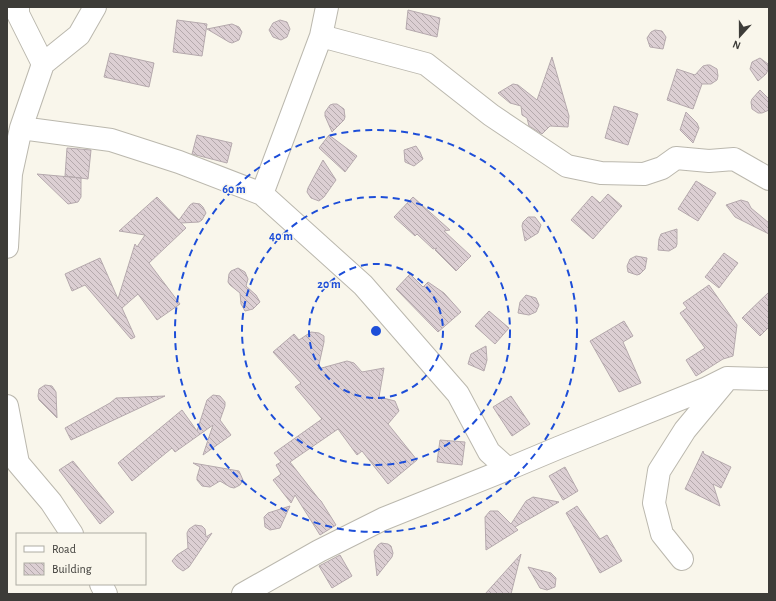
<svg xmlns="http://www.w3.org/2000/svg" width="776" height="601" viewBox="0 0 776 601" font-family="'Alegreya Sans',sans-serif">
  <defs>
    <pattern id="building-back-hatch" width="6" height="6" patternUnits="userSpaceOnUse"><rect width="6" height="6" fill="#dccfd3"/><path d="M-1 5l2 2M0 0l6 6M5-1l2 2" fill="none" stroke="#b4a9ac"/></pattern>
  </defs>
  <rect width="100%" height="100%" fill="#f9f6eb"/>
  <path fill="url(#building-back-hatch)" stroke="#b5a9ad" d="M408,10L440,18L437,37L406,29Z
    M177,20L207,24L202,56L173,52Z
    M280,20L287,22L290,29L287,37L281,40L273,37L269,30L273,23Z
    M232,24L239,27L242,32L239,40L232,43L229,42L207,29Z
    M655,30L662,31L666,37L663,49L650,47L647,38L651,32Z
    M110,53L154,63L149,87L104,77Z
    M552,57L569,116L568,127L550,126L542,134L529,126L527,118L522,115L521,106L510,103L498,93L513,84L518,85L537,100Z
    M760,58L768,64V70L766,74L758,81L750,69L752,62Z
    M707,65H710L717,69L718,76L717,80L711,84H702L693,109L667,100L677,69L695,75L703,66Z
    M760,90L769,99V110L762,113H758L752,109L751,102L752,99Z
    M333,104H337L344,109L345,117L344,120L332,132L325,116V112L330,105Z
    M614,106L638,114L628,145L605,138Z
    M686,112L697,123L699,128L693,143L680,130Z
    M197,135L232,143L227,163L192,154Z
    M329,135L357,156L345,172L319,148Z
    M416,146L420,152L423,159L414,166L405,162L404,150Z
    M67,148L91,150L88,179L65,176Z
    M323,160L336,180L324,197L319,201L311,198L307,192L308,188Z
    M37,174L81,178V197L78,202L68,204Z
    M696,181L716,193L698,221L678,209Z
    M608,194L622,206L593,239L571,220L592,196L600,203Z
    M157,197L179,220L190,205L193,203L200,204L203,207L206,213L202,220L199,222L181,223L186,228L149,263L180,304L157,320L138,294L122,308L135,337L131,339L85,285L72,291L65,274L100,258L118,299L135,244L137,247L145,235L119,231Z
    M413,197L450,230L444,231L471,256L456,271L435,250L437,248L433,249L417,234L415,236L394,217Z
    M741,200L748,202L751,208L769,223V234L735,217L726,205Z
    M528,217H535L541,225L538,233L525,241L522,226L523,222Z
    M677,229V244L676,247L669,251L658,250L659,239L661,234Z
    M724,253L738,263L719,288L705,277Z
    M636,256L647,258L645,269L640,274L637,275L628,272L627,266L630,259Z
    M238,268L245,272L248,279L246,286L256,295L260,302L253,309L245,311L241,304L240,293L230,285L228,282L229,274L231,271Z
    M410,274L423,287L428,282L444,293L461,312L438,332L396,289Z
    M709,285L737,325L733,356L723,359L696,376L686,360L705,348L680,313L687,308L683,303Z
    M769,292V327L760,336L742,318Z
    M526,295L536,298L539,305L536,312L529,315L518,313L520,302Z
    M489,311L509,328L495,344L475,326Z
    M624,321L633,336L623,342L641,383L619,392L590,341Z
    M311,332L319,333L324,336V342L318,369L347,361L354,363L362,372L384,368L379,397L395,401L399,411L388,424L417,460L388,484L362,451L357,455L338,429L290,462L318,498L321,501L336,525L320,535L295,495L291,503L273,480L281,474L276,465L281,462L274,453L322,419L295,387L301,383L273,352L294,334L299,340Z
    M486,346L487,360L484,371L468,364L471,354Z
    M45,385L52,386L56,392L57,418L39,400L38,396L39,389Z
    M213,395L220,396L225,402V406L220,420L231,435L203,455L213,425L175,452L172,448L132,481L118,463L182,410L197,431L207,400Z
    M165,396L71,440L65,428L110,403L116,398Z
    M511,396L530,424L512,436L493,407Z
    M440,440L465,442L462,465L437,462Z
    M703,451L704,454L731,467L721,488L713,484L720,506L685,489Z
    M73,461L114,512L100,524L59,470Z
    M193,463L239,471L243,480L240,485L234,488L230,487L220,481L210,487L202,486L197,480V477L200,467Z
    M565,467L578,491L563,500L549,476Z
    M533,497L559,502L515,527L518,530L486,550L485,517L490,511H498L511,524L526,501Z
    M290,506L280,528L270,530L265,527L264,517L268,513Z
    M577,506L600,539L607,535L622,561L600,573L566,513Z
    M195,525L202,526L205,529L206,537L212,533L189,567L183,571L177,567L172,561L177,555L188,548L187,533L189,529Z
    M381,543L388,544L391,546L393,553L392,557L377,576L374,551L378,545Z
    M521,554L511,594H485Z
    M340,555L352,576L332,588L319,566Z
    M528,567L551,573L556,578L555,587L547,590L540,588Z"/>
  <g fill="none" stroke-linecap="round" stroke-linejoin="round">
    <g stroke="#bbb8ae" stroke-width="24">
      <path id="minor" d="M18,7V14L43,64
        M327,7L321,36L262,194L363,285L458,394L489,452L508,469L558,448L705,389L727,378L769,379
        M321,36L426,64L491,115L567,166L601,173L644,174L662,168L676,158L709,161L734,159L769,179
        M21,128L111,140L179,162L262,194
        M7,247L11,174L21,128L43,64L79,35L95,7
        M7,406L18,463L51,502L72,534
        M682,559L662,534L654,503L659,471L685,430L724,383
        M101,584L106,594
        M243,594L319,551L383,519L508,469"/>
    </g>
    <use href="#minor" stroke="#fff" stroke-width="22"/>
  </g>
  <g fill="none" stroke="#1d4ed8" stroke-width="2" stroke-dasharray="7 5">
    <circle cx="376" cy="331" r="67"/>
    <circle cx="376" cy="331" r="134"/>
    <circle cx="376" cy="331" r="201"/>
  </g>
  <circle cx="376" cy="331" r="6" fill="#1d4ed8" stroke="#f9f6eb" stroke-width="2"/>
  <g font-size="12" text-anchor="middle" font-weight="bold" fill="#1d4ed8" stroke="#f9f6eb" stroke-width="3" stroke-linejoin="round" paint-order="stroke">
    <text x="234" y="193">60 m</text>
    <text x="281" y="240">40 m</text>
    <text x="329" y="288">20 m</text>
  </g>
  <rect width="776" height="601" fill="none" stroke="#3d3c38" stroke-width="16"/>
  <rect x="16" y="533" width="130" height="52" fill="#f9f6eb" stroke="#aeaca3"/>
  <rect x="24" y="546" width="20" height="6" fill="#ffffff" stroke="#aeaca3"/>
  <text x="52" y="553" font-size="12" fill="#3d3c38">Road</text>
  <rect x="24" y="563" width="20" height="12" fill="url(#building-back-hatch)" stroke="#aeaca3"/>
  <text x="52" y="573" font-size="12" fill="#3d3c38">Building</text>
  <g transform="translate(740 36) rotate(201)" stroke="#f9f6eb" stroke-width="3" paint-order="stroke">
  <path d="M0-3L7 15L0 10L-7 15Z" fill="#3d3c38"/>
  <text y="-6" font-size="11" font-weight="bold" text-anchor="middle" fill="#3d3c38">N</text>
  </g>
</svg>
